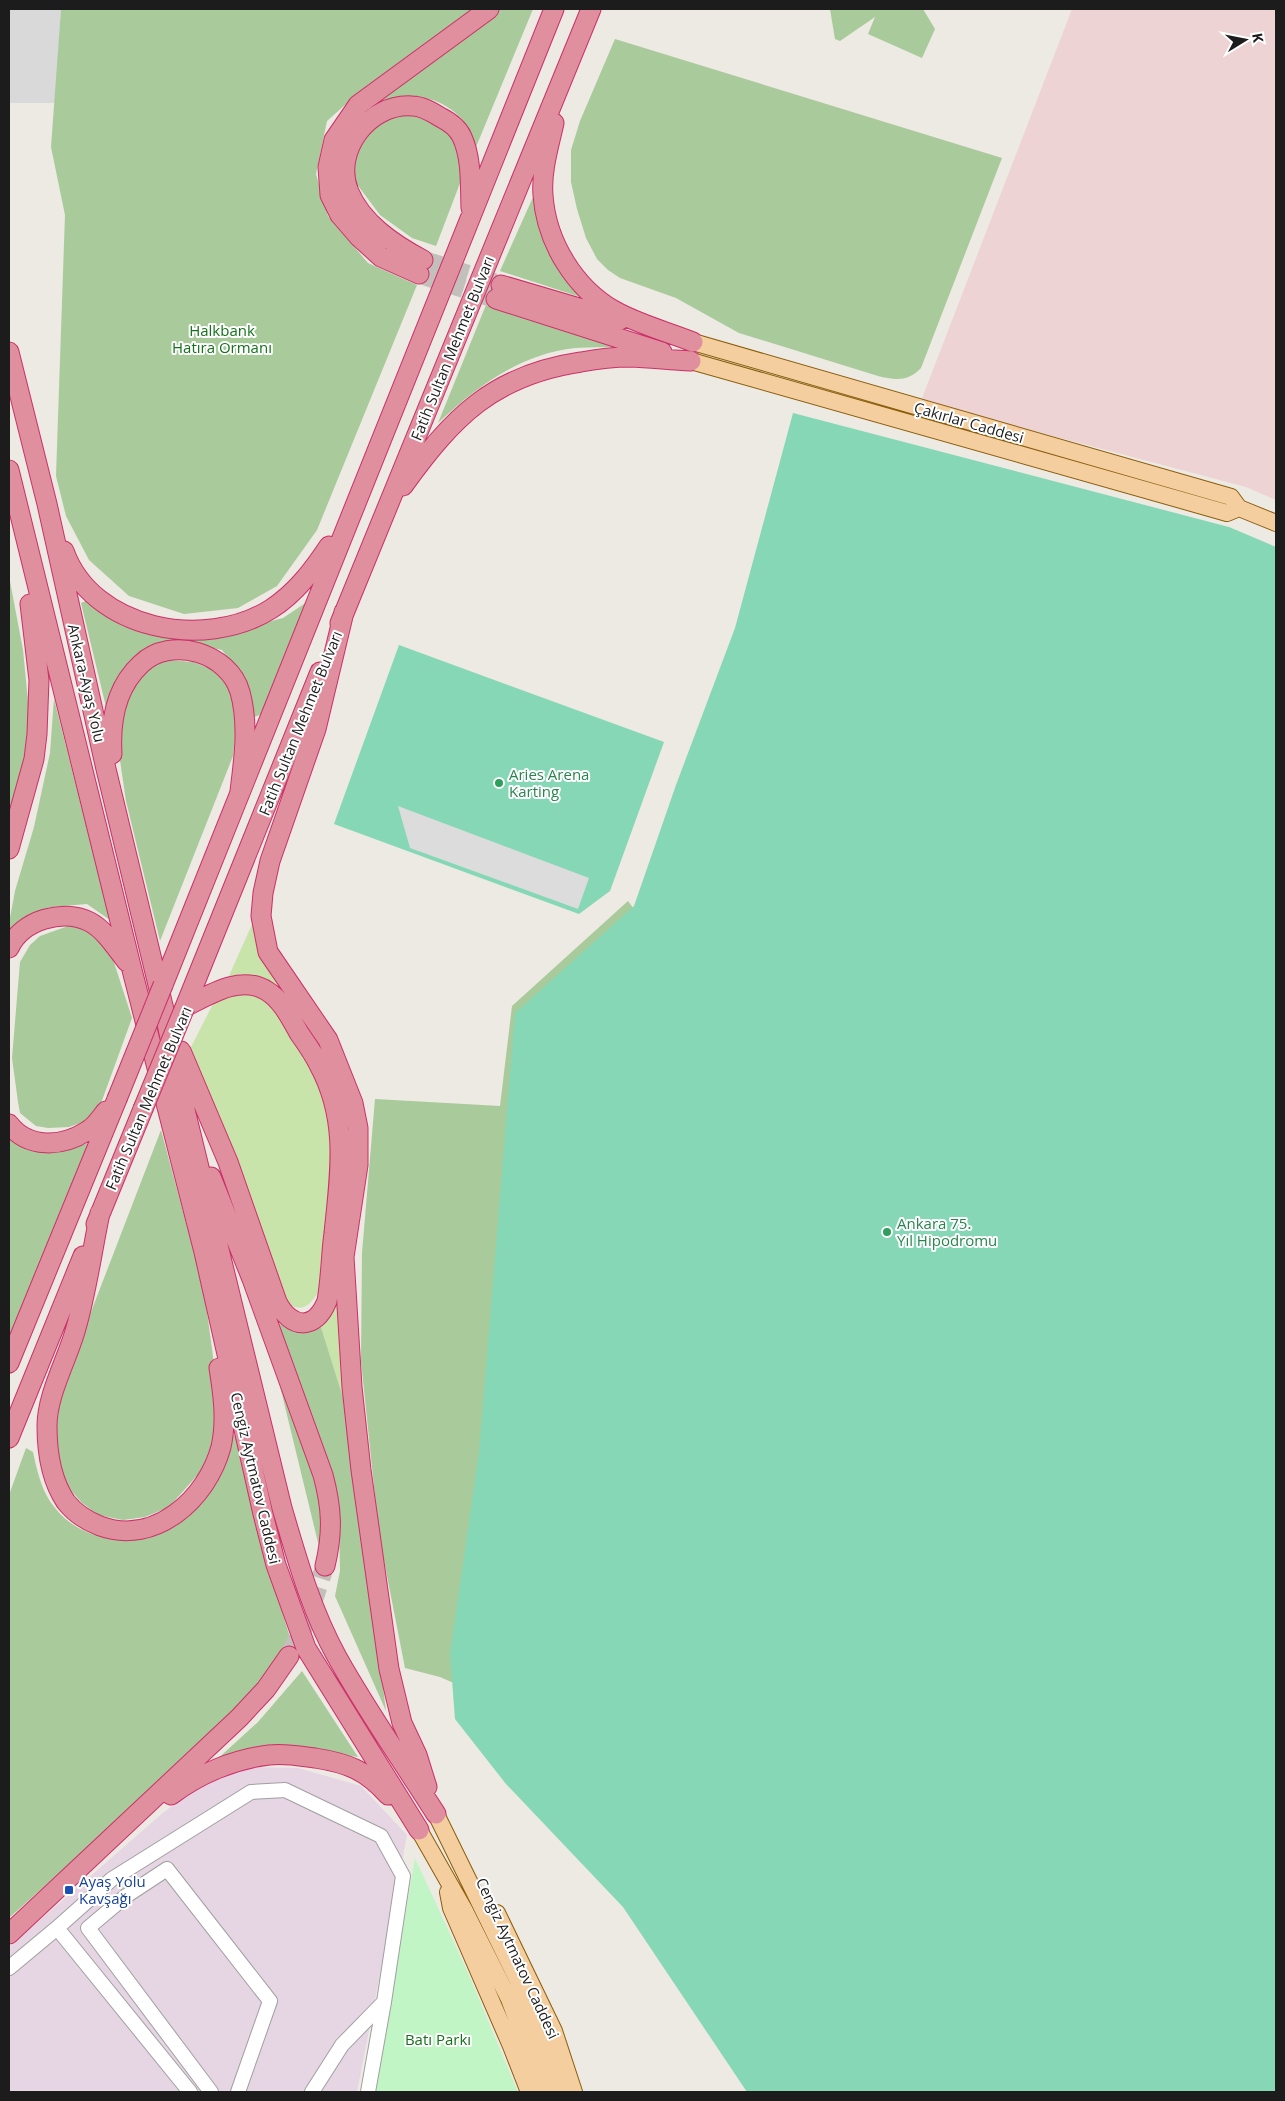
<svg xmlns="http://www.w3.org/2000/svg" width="1285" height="2101" viewBox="0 0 1285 2101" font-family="'Open Sans',sans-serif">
  <rect width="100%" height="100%" fill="#ede9e3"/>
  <path fill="#dad9d9" d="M9,9H61L55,103H9Z"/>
  <path fill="#edd3d3" d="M1072,9H1276V500L1246,487L921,401Z"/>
  <path fill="#e6d5e3" d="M245,1767L298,1768L361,1786L407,1835L357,2092H9V1947L164,1812L204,1783Z"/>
  <path fill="#c8e4ab" d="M254,920L321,1042L351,1133L350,1420L320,1324L346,1147L288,1005L228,978Z
    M231,992L258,993L278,1009L322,1085L336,1153L319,1291C307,1311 296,1314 281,1295L190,1049L215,1000Z"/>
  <path fill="#a9ca9a" d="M61,9H473L364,88L327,121L316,174L328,216L368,263L417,285L317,530L277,586L238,608L184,614L129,596L89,560L66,516L56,476L65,215L51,147Z
    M498,9H533L476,147C471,138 469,127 462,119C436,92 410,95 376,101Z
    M830,9H923L935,29L922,58L868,34L875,17L840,41L835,39Z
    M615,39L1002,158L921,368C908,382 895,380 878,376L739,333L676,298L620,278L608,270L597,259L586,238L577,209L571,182V150L580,121Z
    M401,114L441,122L459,148L462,178L436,246L412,238L380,215L356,183L354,159L364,134L380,122Z
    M538,186L543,220L599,303L500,271Z
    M486,305L617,347C603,347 589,347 575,348C520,354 476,387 438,423Z
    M9,576L23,650L30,722L23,768L9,820Z
    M90,599L117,620L233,631L283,618L310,600L265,713L254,717L241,675L222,650L192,643L161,647L107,711L81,603Z
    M168,660L193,662L211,669L227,682L237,719L233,756L160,941L126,801L117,740L118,718L137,680L150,668Z
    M54,699L110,920L87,904L50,907L29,916L9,942V923L15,891L34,827L50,753Z
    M628,901L684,976L488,1698L440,1677L405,1668L379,1535L361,1361L362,1253L375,1099L500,1106L512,1006Z
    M71,925L88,932L109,947L132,1018L100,1106L86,1121L69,1127L48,1128L36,1126L20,1113L18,1102L12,1058L20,962L30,945L40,936Z
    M161,1130L204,1290L215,1371L217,1430L202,1470L169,1507L145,1517L123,1520L98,1515L81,1502L66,1484L55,1453L56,1415L61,1390Z
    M9,1137C43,1150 53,1155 89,1143L9,1340Z
    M276,1322C294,1332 301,1333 320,1324L350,1420L386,1711L335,1596L340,1571L339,1524Z
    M271,1349L317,1487L324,1525L322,1559Z
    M239,1434L264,1553L292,1644L224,1725L9,1918V1495L26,1448L33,1452C37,1471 42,1493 55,1508C84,1545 148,1551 183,1520C188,1514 192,1504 196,1497C207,1477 219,1457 230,1436Z
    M302,1671L358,1757L307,1750L213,1763L258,1722Z"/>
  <path fill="#c2f5c5" d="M415,1858L468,1973L518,2092H375Z"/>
  <path fill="#85d7b6" d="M793,413L1229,527L1276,547V2092H747L623,1907L506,1784L455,1719L450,1654L479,1452L515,1013L634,906L676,785L735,628Z
    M399,645L664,742L610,891L579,914L334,824Z"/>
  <path fill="#dcdcdc" d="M398,806L589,878L578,909L410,848Z"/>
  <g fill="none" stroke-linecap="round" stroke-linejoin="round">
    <path stroke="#c3c0bb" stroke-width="19" stroke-dasharray="19 9" stroke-linecap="butt" d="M423,260L501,285
      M419,274L496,299
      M289,1656L306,1622L325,1566"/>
    <g stroke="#a0a0a0" stroke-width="16">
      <path id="minor" d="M57,1928L190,2092
        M9,1968L57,1928L112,1879L251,1792L285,1790L381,1836L403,1876L384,2002L342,2045L312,2092
        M211,2092L88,1928L126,1896L167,1869L270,2001L238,2092
        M368,2092L384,2002"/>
    </g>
    <g stroke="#8a5e0a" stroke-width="18">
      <path id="major" d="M691,361L1227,513L1239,508L1231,497L693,342
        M1239,508L1276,523
        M436,1814L518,1981L561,2092
        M419,1830L465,1911L509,1999L544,2092
        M448,1892L451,1908L511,2046L529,2092
        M497,1913L554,2031L574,2092"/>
    </g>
    <g stroke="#cb3068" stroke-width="21">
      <path id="highway" d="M554,123C549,146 541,171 543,195C546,241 574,288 615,311C638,324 668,332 693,342
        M423,260C393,244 362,223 349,192C332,151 369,103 412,106C422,106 432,112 440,117C448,121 458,128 462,137C472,159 470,184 471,208
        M419,274L381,257L359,237L340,215L330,195L328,167L334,140L358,105L489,9
        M501,285L620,320
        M496,299L662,352
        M9,352L47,504L106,769L165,1014L186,1114L282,1508C297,1559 311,1610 337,1657C367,1711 403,1762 436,1814
        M9,470L131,966L204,1252L263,1514L276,1565L306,1648L419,1830
        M403,486C453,417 493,375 581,362C597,359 614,357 630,357C651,358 671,360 691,361
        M64,551C92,630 205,651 271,609C296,593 313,570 329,546
        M344,612L316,729L270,861L263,893L261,916L268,952L328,1040L353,1103L358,1128V1165L344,1257L352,1387L361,1470L389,1669L402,1723L417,1755L427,1787
        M340,623L591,9
        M112,754C110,721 115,688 141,664C171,635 229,653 240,692C249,724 244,759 240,791
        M9,849L34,759L37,734L39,680L30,604
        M9,948C22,920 63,908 90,922C105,930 116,948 127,962
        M163,985L554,9
        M185,1007L320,672
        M181,1051L228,1162L277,1302C291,1329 315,1331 327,1301C331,1278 331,1255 334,1233C340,1174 349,1120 319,1065C314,1054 306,1043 299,1033C291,1019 282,1000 267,991C241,974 209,995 185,1007
        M9,1124C28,1149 62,1147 87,1131C95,1127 101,1117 106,1111
        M211,1177L252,1279L323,1475C332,1508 333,1533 325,1566
        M100,1213C92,1251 87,1290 76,1328C68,1358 47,1394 47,1426C47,1452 51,1480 66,1502C74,1512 87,1521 100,1526C155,1546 207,1499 221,1447C227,1421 223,1393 219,1368
        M96,1224L143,1109
        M9,1363L117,1099
        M9,1438L83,1256
        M171,1795C199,1774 234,1759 269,1755C284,1753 300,1756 315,1758C347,1763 366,1770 388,1795
        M9,1934L239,1718L266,1689L289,1656"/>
    </g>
    <use href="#minor" stroke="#fff" stroke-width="14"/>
    <use href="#major" stroke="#f5cea0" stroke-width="16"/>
    <use href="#highway" stroke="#e08f9f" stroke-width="19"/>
    <g stroke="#cb3068" stroke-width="21" stroke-linecap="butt">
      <path id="highway-bridge" d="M117,1099L163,985
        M143,1109L185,1007"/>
    </g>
    <use href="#highway-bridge" stroke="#e08f9f" stroke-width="19"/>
  </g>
  <g fill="#2e9e5b" stroke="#fff" stroke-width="2">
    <circle cx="499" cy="783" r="5"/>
    <circle cx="887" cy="1232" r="5"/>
  </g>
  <rect fill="#1a4fb4" stroke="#fff" stroke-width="2" x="64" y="1885" width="10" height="10" rx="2.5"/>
  <g text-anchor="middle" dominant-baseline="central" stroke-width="4" stroke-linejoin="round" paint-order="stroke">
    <g font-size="15" fill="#137219" stroke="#fff">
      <text x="222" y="330">Halkbank<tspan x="222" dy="17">Hatıra Ormanı</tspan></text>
      <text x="438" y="2039">Batı Parkı</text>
    </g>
    <g font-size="15" fill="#1c1c1c" stroke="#fff">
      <text transform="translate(452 348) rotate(-68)">Fatih Sultan Mehmet Bulvarı</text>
      <text transform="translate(969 422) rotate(16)">Çakırlar Caddesi</text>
      <text transform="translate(87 683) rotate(77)">Ankara-Ayaş Yolu</text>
      <text transform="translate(300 723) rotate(-68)">Fatih Sultan Mehmet Bulvarı</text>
      <text transform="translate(148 1098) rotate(-67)">Fatih Sultan Mehmet Bulvarı</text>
      <text transform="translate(256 1478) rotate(77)">Cengiz Aytmatov Caddesi</text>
      <text transform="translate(518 1958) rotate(65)">Cengiz Aytmatov Caddesi</text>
    </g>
    <g font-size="15" fill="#27864d" stroke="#fff" text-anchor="start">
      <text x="509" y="774">Aries Arena<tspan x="509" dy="17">Karting</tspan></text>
      <text x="897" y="1223">Ankara 75.<tspan x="897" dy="17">Yıl Hipodromu</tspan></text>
    </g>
    <g font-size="15" fill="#164399" stroke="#fff" text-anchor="start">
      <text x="79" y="1881">Ayaş Yolu<tspan x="79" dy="17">Kavşağı</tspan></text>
    </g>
  </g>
  <rect width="1285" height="2101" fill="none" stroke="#1c1c1c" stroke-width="20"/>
  <g transform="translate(1245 40) rotate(80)" stroke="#ffffff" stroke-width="4" paint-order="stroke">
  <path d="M0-4L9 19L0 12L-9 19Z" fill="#1c1c1c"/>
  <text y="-8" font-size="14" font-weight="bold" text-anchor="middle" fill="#1c1c1c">K</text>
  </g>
</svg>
